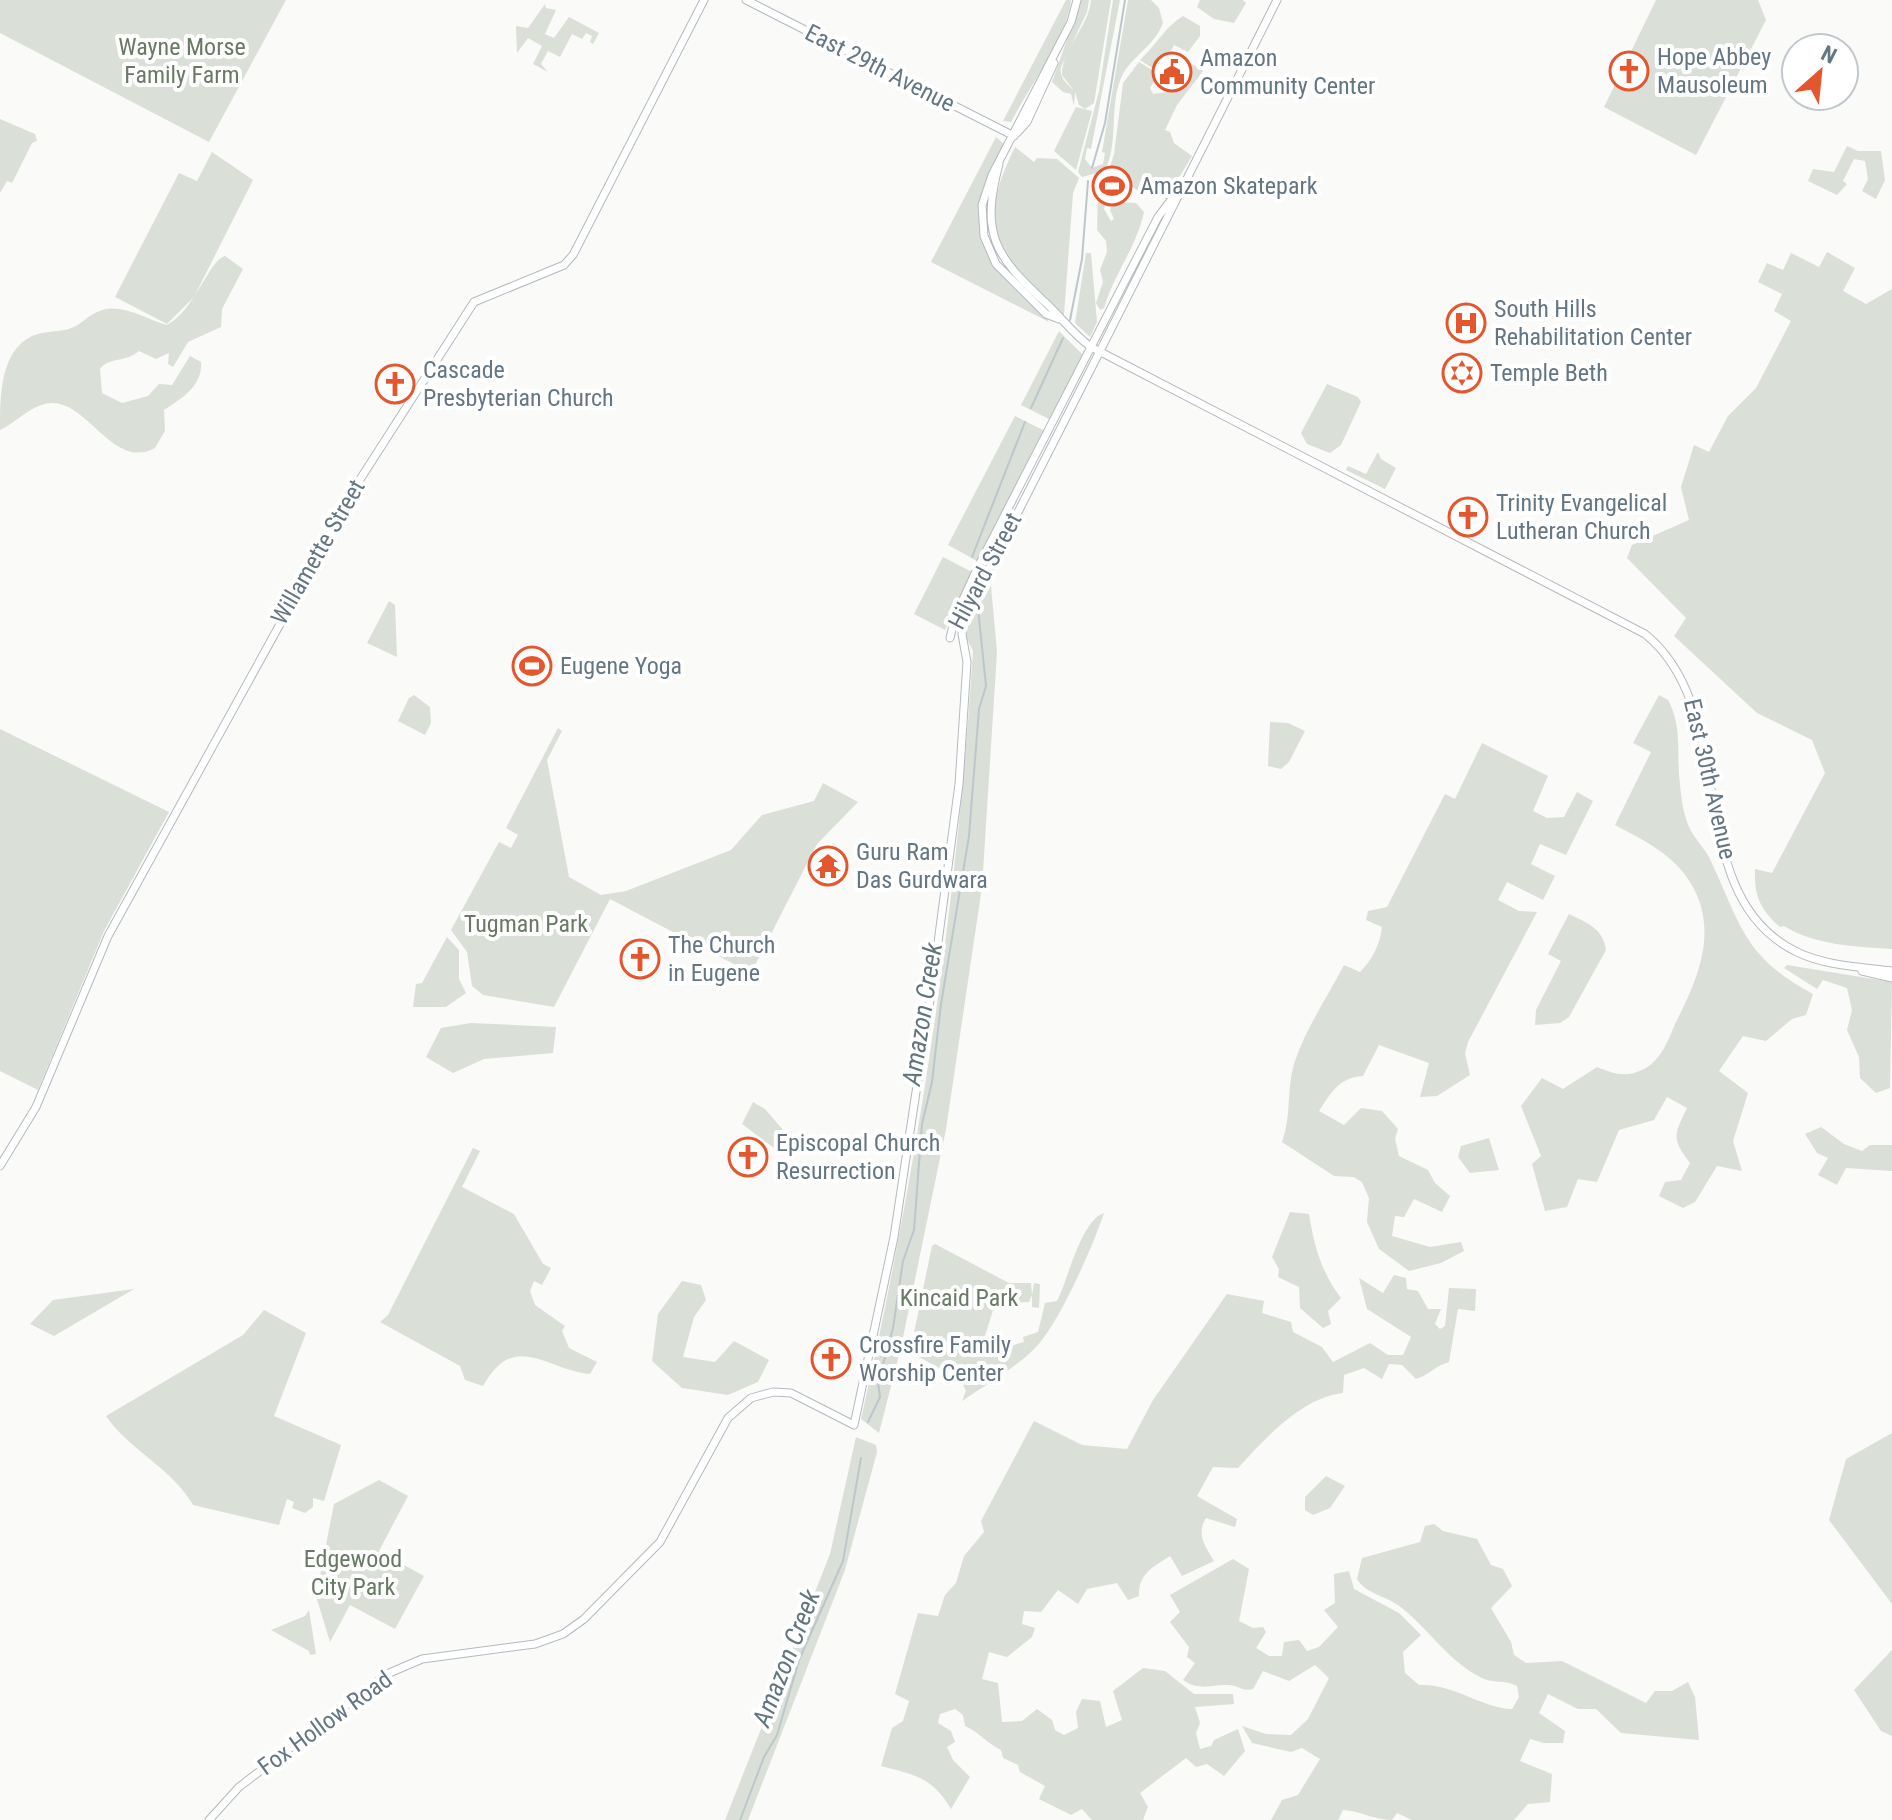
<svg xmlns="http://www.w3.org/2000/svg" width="1892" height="1820" viewBox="0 0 1892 1820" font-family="'Roboto Condensed',sans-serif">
  <rect width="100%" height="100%" fill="#fafaf8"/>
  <path fill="#dadfd7" d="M0,0H286L209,142L0,33Z
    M1066,0H1071C1067,38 1030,85 1011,122L1003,121Z
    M1081,0H1089L1087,12L1061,67C1059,79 1067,83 1074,91L1062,75C1062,48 1089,27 1091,0H1111L1094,103L1085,109L1079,105L1075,92L1074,106L1071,94L1063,92L1052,82Z
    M1113,0H1120L1091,149L1087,148L1085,159L1092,168L1103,164L1105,153L1102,152L1128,0H1151L1159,8L1163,23C1154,47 1130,57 1121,78C1109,107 1119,142 1105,171L1082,177L1078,172L1099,91Z
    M1200,0H1243L1246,3L1234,23L1214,19L1197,7Z
    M1656,0H1758L1766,20L1696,155L1604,107Z
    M545,4L546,8L556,10L545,34L554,38L569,17L599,33L593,44L590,42L592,36L586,33L582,39L572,34L560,57L548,51L541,64L548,72L533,64L542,46L528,38L517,53L516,26L528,28Z
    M1183,16L1200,26V36L1188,52L1174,45L1164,63L1173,68L1171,71L1163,69V75L1140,60C1156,45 1164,28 1183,16Z
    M1187,61L1203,71L1177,105L1165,130L1170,132L1174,143L1192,156L1166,199L1139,191L1108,173L1114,154L1123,83L1139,62L1159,74L1150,88L1153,94L1167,92L1178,64Z
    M1076,107L1092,111L1076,170L1054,151Z
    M0,119L35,134L37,141L32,143L12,183L7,181L0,193Z
    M996,137L1004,144C975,202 965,239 1015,288C1026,298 1044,311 1049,322L931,262Z
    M1847,146L1858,151H1881L1885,180L1876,199L1862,191L1868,179L1865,161L1854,159L1843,181L1847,184L1837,195L1808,181L1813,169L1834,172Z
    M1015,147L1034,162L1037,158L1057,159L1079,178L1073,193L1064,315C999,257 972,233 1015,147Z
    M212,152L253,180L194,297L167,324L115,297L179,173L197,181Z
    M1103,189L1107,193L1104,209L1111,221L1114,219L1110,210L1114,202L1136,203L1144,212C1137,246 1114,274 1104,308L1100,310L1096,303L1103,282L1100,270L1107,252L1106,241L1097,230L1098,194Z
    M1827,252L1855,268L1843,291L1866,304L1892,289V949C1858,947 1813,945 1784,926L1780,927C1760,909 1754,896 1755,869L1772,873L1825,773L1812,740L1757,713L1674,636L1686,618L1627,558L1632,545L1689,520L1681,487L1694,445L1709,452L1728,416L1756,388L1791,321L1774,311L1782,294L1758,282L1767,263L1783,270L1791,253L1819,267Z
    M1086,253H1091L1097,322L1090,337L1075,323Z
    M225,256L243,269L222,309L221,327L188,342L173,367L168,364L169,353L156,359L139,351C125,363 108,357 100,369L102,393L122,403L148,396L159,384L172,385L190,356L201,362C203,386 181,399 164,410L165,431L155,448C113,471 88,400 50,403C31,405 17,422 0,430C0,397 0,351 32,336C44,331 57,332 69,329C81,325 85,318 95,313C119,300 144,319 167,325C195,310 209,260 225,256Z
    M1059,331L1083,355L1051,420L1021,405Z
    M1327,384L1358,397L1361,402L1341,445L1330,453L1307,444L1301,433Z
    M1015,416L1045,431L977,561L948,545Z
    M1378,452L1381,459L1396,468L1385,489L1346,470L1348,466L1366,474Z
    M943,557L972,572L945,630L914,614Z
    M987,583L991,586L997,652L982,887L946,1129L901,1347L879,1433L861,1419C918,1168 957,908 973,651L964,633L983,584Z
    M389,601L395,605L397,657L367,643Z
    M414,695L430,707L431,723L425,735L398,721L409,698Z
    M1659,695L1668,700C1683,728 1676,754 1680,784C1681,799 1684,818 1691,831C1696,840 1704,848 1709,857C1741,924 1742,956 1813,994L1806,1015L1792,1019L1766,1041L1743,1036L1719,1071L1748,1093L1733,1141L1742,1171L1717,1166L1695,1202L1683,1208L1659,1196L1665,1182L1681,1180L1690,1163C1671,1138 1674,1135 1687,1108L1667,1097L1654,1120L1619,1130L1597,1182L1578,1179L1567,1207L1545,1211L1532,1164L1541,1156L1521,1106L1542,1078L1563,1089L1597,1067C1614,1074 1627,1078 1644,1069C1661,1060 1668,1041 1675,1024C1696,983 1718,935 1694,889C1677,856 1647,842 1615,825L1651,752L1633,743Z
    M1270,722L1288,723L1305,731L1289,762L1281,769L1268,766Z
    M558,728L562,731L547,760L569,877L601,895L626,891L731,850L762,815L814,801L823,783L858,802L817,844L751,973L610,899L554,1007L483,995L472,986L467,952L451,930L499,842L511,848L518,835L506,828Z
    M0,729L169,812L104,931L38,1090L0,1071Z
    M1482,743L1548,776L1533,811L1547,818L1564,817L1577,792L1593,801L1566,855L1540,844L1531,864L1555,876L1543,900L1507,882L1498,900L1519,911L1537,912L1468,1042L1465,1053L1470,1075L1437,1096L1420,1097L1429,1063L1379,1045L1363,1076C1338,1078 1332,1092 1319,1111L1344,1125L1361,1108L1382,1111L1398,1129L1395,1139L1399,1156L1428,1170L1435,1183L1450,1196L1442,1212L1414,1199L1404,1217L1395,1216L1392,1236L1430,1247L1461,1242L1464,1251L1441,1263L1409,1271L1379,1249L1367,1222L1369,1198L1362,1182L1354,1177L1334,1176L1282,1142C1292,1115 1286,1088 1295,1061C1306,1028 1328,996 1344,965L1360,972C1372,960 1380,945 1382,927L1366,920L1368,911L1387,907L1445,794L1455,799Z
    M1569,914C1587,923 1603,928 1606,950L1569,1017L1560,1023L1535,1025L1536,1010L1561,961L1548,954Z
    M447,937L459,950V979L466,993L446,1007H413L416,984L422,983Z
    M1787,965L1892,982L1890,1088L1876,1093L1860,1078L1859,1057L1847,1030L1852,1010L1847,988L1823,980L1817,989L1784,968Z
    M471,1023L556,1027L553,1053L484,1059L453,1073L426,1057L441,1028Z
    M753,1102L765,1109L784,1131L778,1151L742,1124Z
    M1821,1127L1844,1144L1862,1151L1870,1145H1892V1171L1846,1168L1837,1185L1818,1175L1828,1158L1817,1153L1805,1134Z
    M1489,1138L1499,1170L1470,1173L1458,1157L1461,1146Z
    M473,1148L480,1151L462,1187L514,1214L543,1264L551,1268L542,1285L534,1281L530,1291L535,1305L565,1326L562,1331L569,1348L597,1362L590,1374C544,1369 515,1330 483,1386L465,1380L460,1366L380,1322L388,1315Z
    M1290,1212L1309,1214C1314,1245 1321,1272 1341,1298L1328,1311L1331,1324L1323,1328L1300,1308L1299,1287L1278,1277L1279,1269L1272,1257Z
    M1104,1213C1093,1246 1060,1321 1037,1346C1016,1368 987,1384 962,1401L966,1391L961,1380L910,1352L932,1246L935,1244L1009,1283H1031L1032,1295L1034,1283L1040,1284L1039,1308L1032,1307V1295L1029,1302L995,1304L983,1342L992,1351L1024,1342L1023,1337L1038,1332L1045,1303L1057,1301C1068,1280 1081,1220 1104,1213Z
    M1394,1275L1406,1278L1407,1289L1418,1291L1428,1309H1441L1435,1324L1440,1329L1445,1326L1449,1288L1476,1289L1475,1311L1458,1309L1449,1362C1435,1366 1429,1375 1416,1379L1402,1365L1389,1364L1382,1379L1364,1368L1344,1375L1343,1393C1303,1397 1264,1439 1238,1468L1213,1467L1197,1496L1237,1519L1235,1527L1206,1518C1196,1534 1205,1546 1214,1561L1182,1576L1170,1556C1153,1567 1138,1574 1139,1596L1128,1600L1117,1583L1087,1589L1078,1604L1058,1590L1041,1612L1024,1611L1022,1624L1035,1628L1032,1637L1007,1657L989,1652L982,1679L998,1683L1002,1722L1022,1721L1037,1709L1052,1720L1055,1730L1064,1735L1078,1728L1076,1712L1082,1699L1100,1701L1106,1727L1122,1720L1113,1691L1143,1668L1165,1671L1194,1694H1233L1234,1704L1195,1707L1200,1723L1196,1733L1200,1749L1211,1746L1214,1740L1238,1729L1245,1751L1224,1776L1207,1764L1196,1767L1186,1758L1140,1793L1148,1807L1143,1820H1092L1082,1809L1071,1815L1039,1799L1045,1786L1020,1772L1018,1765L1003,1758L1001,1750C987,1743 979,1732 965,1726L963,1715L955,1709L940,1714L938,1723L951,1731L955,1742L947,1747L953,1760L970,1777L951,1809C932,1777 915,1775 881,1766L892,1728L903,1721L909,1701L895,1694L918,1613L938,1616L945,1595L956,1583L964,1556L984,1532L981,1521L1034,1421L1082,1445L1127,1449L1153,1400L1227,1294L1264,1301L1262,1313L1291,1322L1293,1332L1322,1347L1333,1362L1370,1343L1388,1355H1403L1411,1337L1367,1309L1359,1278L1383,1293Z
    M682,1281L701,1285L706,1300L694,1317L683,1357L715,1362L734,1341L769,1360L758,1382L728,1395L682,1388L652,1361L658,1314Z
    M134,1289L54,1336L30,1324L53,1300Z
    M264,1310L306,1333L274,1416L341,1445L324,1501L313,1498V1507L305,1513L292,1508L294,1502L287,1499L279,1525L193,1505C172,1468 129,1450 106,1416L243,1335Z
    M1892,1433V1604L1829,1520L1846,1459Z
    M856,1437L876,1445L877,1452L845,1570L748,1820H725L830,1554Z
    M1326,1476L1345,1486L1330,1508L1313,1515L1305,1510V1497Z
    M379,1480L408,1496L379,1551L424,1576L395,1629L350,1605L330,1642L316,1596L334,1504Z
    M1434,1524L1443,1531L1477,1539L1491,1565L1503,1569L1512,1586L1491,1608L1511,1642L1514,1655L1526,1663L1562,1661L1646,1703L1655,1691H1672L1688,1682L1695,1697L1699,1740L1621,1733L1596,1709H1578L1548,1694L1539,1713L1565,1731L1563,1743H1544L1530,1739L1520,1761L1552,1774L1550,1802L1528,1804L1514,1820H1412L1397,1813L1392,1820C1374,1820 1361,1811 1343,1810L1338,1820H1271L1282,1800L1298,1795L1320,1759L1302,1748L1291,1752L1252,1743L1242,1726L1266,1734L1291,1735L1308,1719L1329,1678L1315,1665L1289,1681L1263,1671L1253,1689C1241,1692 1239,1685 1228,1685C1209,1684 1201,1692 1183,1680L1195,1663L1187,1657L1189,1647L1170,1622L1180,1612L1170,1595L1233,1559L1249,1569L1239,1621L1253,1628L1263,1627L1266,1632L1256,1648L1269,1656H1282L1284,1642L1299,1640L1307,1651L1319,1647L1338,1627L1324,1610L1335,1603L1334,1574L1349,1571L1354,1589L1399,1613L1421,1635L1403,1652L1405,1673L1419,1685C1454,1683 1481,1708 1512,1709L1519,1697L1517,1686C1505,1679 1493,1684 1482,1678C1447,1661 1428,1627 1398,1605C1385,1596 1365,1593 1357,1579L1362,1558L1420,1542L1425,1526Z
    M309,1610L316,1654L310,1655L309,1651L271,1630L305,1616Z
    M1892,1650V1736L1881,1731L1854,1690Z"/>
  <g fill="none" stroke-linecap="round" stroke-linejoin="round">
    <path stroke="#bbc7cb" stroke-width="2" d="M1092,168L1105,123L1125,0
      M1070,320L1082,259L1088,181
      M1031,408L1063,338
      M972,557L1025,422
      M868,1422L880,1397L878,1383L893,1328L903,1261L914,1230L922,1124L932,1082L941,1004L969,836L979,709L986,686L978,608
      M740,1820L764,1757L777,1735L799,1660L843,1561L861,1458"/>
    <g stroke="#b3babf" stroke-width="9">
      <path id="secondary" d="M746,0L1014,136
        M1017,133L1027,122L1054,63
        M1059,319L1046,314L996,264L984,236L982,205L992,175L1071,22L1077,0
        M961,624L1099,353
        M950,638L955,617L978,567L1091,347C1074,335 1062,318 1047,304C995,256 980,235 999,164
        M0,1166L36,1107L108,936L359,481L474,302L564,265L573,255L704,0
        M209,1820L239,1787L387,1674L422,1659L535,1644L563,1634L584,1619L660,1542L728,1418L751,1398L773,1392L791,1393L854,1425L894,1237L933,980L959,784L967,662L962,634L963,621"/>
    </g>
    <g stroke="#b5babe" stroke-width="9">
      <path id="primary" d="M1180,188L1158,217L1091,347L1645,634C1742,712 1679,895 1797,952C1826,966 1860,967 1892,971
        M1099,353L1277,0
        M1862,971L1892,978"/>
    </g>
    <use href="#secondary" stroke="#fff" stroke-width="7"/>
    <use href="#primary" stroke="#fff" stroke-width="7"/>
  </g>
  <defs>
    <g id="church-ring" transform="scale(2)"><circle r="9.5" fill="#fff" stroke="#e4572e" stroke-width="1.5"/><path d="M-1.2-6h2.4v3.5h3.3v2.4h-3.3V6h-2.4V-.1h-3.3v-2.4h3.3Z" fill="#e4572e"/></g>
    <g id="civic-ring" transform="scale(2)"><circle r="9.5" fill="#fff" stroke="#e4572e" stroke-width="1.5"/><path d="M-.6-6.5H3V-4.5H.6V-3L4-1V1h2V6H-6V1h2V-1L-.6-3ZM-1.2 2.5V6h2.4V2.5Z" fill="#e4572e"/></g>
    <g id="stadium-ring" transform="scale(2)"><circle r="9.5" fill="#fff" stroke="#e4572e" stroke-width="1.5"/><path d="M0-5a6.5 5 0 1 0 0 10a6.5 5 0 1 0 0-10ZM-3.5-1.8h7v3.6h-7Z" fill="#e4572e"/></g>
    <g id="hospital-ring" transform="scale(2)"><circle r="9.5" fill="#fff" stroke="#e4572e" stroke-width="1.5"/><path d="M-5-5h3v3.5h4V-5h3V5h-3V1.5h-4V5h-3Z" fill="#e4572e"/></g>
    <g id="synagogue-ring" transform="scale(2)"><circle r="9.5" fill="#fff" stroke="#e4572e" stroke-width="1.5"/><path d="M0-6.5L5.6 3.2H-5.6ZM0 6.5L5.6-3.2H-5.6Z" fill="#e4572e"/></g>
    <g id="temple-ring" transform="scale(2)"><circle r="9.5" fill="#fff" stroke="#e4572e" stroke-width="1.5"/><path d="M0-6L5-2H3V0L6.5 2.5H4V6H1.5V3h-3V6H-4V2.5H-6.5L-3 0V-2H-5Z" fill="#e4572e"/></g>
  </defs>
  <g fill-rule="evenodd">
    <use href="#church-ring" x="1629" y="71"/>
    <use href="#civic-ring" x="1172" y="72"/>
    <use href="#stadium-ring" x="1112" y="186"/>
    <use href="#hospital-ring" x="1466" y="323"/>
    <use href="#synagogue-ring" x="1462" y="373"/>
    <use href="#church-ring" x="395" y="384"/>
    <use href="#church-ring" x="1468" y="517"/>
    <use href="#stadium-ring" x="532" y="666"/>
    <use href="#temple-ring" x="828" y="866"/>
    <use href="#church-ring" x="640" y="959"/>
    <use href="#church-ring" x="748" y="1157"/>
    <use href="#church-ring" x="831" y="1359"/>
  </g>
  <g text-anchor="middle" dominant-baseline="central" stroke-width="8" stroke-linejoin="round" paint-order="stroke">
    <g font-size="24" fill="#687a64" stroke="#fff">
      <text x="182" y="47">Wayne Morse<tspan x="182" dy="28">Family Farm</tspan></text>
      <text x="526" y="924">Tugman Park</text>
      <text x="959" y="1298">Kincaid Park</text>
      <text x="353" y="1559">Edgewood<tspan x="353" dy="28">City Park</tspan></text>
    </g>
    <g font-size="24" fill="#657683" stroke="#fff" text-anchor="start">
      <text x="1657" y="57">Hope Abbey<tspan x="1657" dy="28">Mausoleum</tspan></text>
      <text x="1200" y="58">Amazon<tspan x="1200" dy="28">Community Center</tspan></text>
      <text x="1140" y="186">Amazon Skatepark</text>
      <text x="1494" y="309">South Hills<tspan x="1494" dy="28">Rehabilitation Center</tspan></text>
      <text x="423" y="370">Cascade<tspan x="423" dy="28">Presbyterian Church</tspan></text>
      <text x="1490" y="373">Temple Beth</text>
      <text x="1496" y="503">Trinity Evangelical<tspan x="1496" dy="28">Lutheran Church</tspan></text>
      <text x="560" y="666">Eugene Yoga</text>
      <text x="856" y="852">Guru Ram<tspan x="856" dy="28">Das Gurdwara</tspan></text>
      <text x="668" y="945">The Church<tspan x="668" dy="28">in Eugene</tspan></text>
      <text x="776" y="1143">Episcopal Church<tspan x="776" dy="28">Resurrection</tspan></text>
      <text x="859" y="1345">Crossfire Family<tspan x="859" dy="28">Worship Center</tspan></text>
    </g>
    <g font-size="24" fill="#657683" stroke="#fff">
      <text transform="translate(880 68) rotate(27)">East 29th Avenue</text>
      <text transform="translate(318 552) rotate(-60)">Willamette Street</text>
      <text transform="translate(985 571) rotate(-62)">Hilyard Street</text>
      <text transform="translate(1710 779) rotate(77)">East 30th Avenue</text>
      <text transform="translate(325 1723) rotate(-36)">Fox Hollow Road</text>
    </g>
    <g font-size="26" font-style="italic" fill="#60757c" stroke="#fff">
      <text transform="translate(922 1014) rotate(-81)">Amazon Creek</text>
      <text transform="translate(786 1658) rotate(-69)">Amazon Creek</text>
    </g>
  </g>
  <g transform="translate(1820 72) rotate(27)"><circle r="38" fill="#ffffff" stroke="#c1c8cd" stroke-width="2"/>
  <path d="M0-6L14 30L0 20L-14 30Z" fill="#e4572e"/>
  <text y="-12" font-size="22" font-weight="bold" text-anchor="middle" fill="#657683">N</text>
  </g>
</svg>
